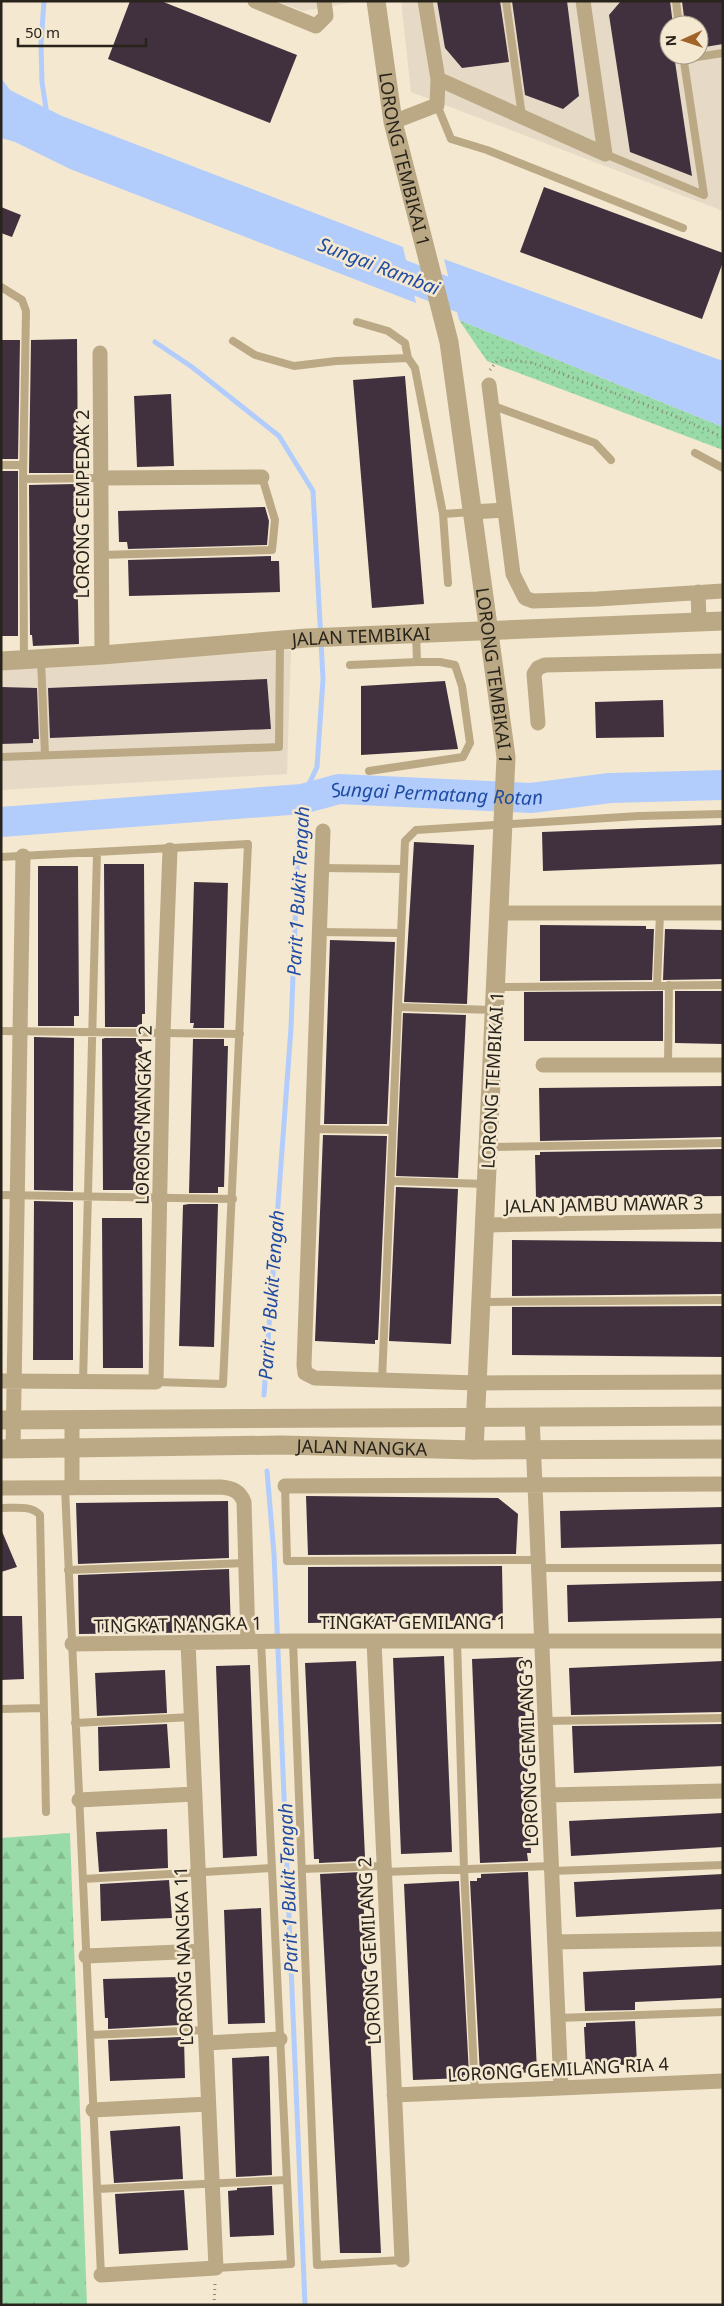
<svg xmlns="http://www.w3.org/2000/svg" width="724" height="2306" viewBox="0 0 724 2306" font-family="'Noto Sans',sans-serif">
  <defs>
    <pattern id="green-dots" width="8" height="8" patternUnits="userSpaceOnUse" patternTransform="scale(1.25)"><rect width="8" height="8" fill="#98dba8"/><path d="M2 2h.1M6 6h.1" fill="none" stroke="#83bc90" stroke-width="1.8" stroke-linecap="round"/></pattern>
    <pattern id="forest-firs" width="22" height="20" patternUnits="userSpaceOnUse" patternTransform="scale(1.25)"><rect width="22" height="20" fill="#98dba8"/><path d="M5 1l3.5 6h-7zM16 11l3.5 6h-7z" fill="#83bc90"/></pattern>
  </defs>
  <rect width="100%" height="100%" fill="#f4e8d1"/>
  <path fill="#e6dac6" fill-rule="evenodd" d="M276,1H361L303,11Z
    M401,1H723V211L411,92ZM669,25H699V55H669Z
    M291,650L287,774L1,790V668Z"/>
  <path fill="url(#green-dots)" d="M459,320L723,427V450L487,361Z"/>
  <path fill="url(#forest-firs)" d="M70,1833L87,2305H1V1838Z"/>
  <path fill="#b2cdfc" d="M1,78L10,90L62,116L403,247L416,303L70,169L15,142L1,138Z
    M444,259L723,361V427L459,320Z"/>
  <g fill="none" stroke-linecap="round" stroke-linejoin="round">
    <path stroke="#b2cdfc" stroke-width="5" d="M44,1L41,44L42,82L47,115
      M155,342L192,367L279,436L313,491L323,679L317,767L302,799L299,822L291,1028L264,1395
      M267,1471L274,1554L305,2305"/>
    <g stroke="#b2cdfc" stroke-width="30">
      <path d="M372,263L490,309"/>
      <path id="s1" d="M1,822L302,799L339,789L531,798L610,788L723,785"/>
    </g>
  </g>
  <path fill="#41313f" d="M130,1H161L297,55L270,123L108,59Z
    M437,1H500L509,62L462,68L445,48Z
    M512,1H567L579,96L563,109L525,95Z
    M621,1H670L673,25H669V55H674L692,176L630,152L609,15Z
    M682,1H723V44L699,48V25H685Z
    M544,187L723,253V262L702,319L520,252Z
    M1,207L21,215L12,237L1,233Z
    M77,339L78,471H74V473H29L31,340Z
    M1,340H20L18,459H1Z
    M405,376L424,604L372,608L353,380Z
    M171,394L174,466L137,467L134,396Z
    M1,471H18V636H1Z
    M75,484L79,644L33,646L32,635H30L29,485Z
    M265,507L269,521L267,545L128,549L127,542H119L118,511Z
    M271,556V561H279L280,592L129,596L128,560Z
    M267,679L271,729L50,738L48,688Z
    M445,681L458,749L361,755V686Z
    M1,687L37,688L39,739H33V743L1,744Z
    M663,700L664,737L596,738L595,702Z
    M723,825V864L543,871L542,832Z
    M414,842L474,845L467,1004L404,1002Z
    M104,864H144L145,1014H142V1027H105Z
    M38,866H78L79,1016H74V1026H38Z
    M194,882L228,883L224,1028H193L194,1023H190Z
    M540,925L646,926V929H654L652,980L540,981Z
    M665,929L723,930V979L663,980Z
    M330,940L395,942L387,1124H324Z
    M663,991V1041H524V992Z
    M675,991H723V1044L675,1043Z
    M403,1013L466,1015L458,1178L396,1176Z
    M34,1037L74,1038L73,1191L34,1190Z
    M105,1038H142L143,1190H103L102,1039Z
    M193,1039H224V1046H228L224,1187H218V1193H189Z
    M723,1086V1137L540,1141L539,1088Z
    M323,1135L387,1136L378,1340H375V1344L315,1341Z
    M723,1149V1196L536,1198L535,1155H540V1152Z
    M396,1187L458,1189L451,1344L389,1341Z
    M34,1201L73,1202V1360H33Z
    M189,1204H218L214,1347L179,1346L183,1205Z
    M102,1218H142L143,1368H103Z
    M512,1240L723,1242V1294L512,1296Z
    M723,1306V1357L512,1355V1307Z
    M306,1496L498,1498L518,1514L516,1554L308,1555Z
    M228,1501L229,1558L78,1564L76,1503Z
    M723,1507V1544L561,1548L560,1511Z
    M1,1529L17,1567L1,1572Z
    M502,1566L503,1620L308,1623V1567Z
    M229,1569L231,1632L79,1634L78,1575Z
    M723,1581V1618L568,1622L567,1585Z
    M1,1616H22L24,1679L1,1680Z
    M444,1656L452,1852L401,1854L393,1658Z
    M523,1657L531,1853H527L528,1861L480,1863L472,1659Z
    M356,1661L365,1857H361V1861L319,1863V1859H314L305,1663Z
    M723,1661V1712L571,1715L569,1668Z
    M250,1665L257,1856L223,1858L216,1666Z
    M165,1670L167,1713L97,1716L95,1673Z
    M167,1724L170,1768L99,1771L98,1727Z
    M723,1724V1766L574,1773L572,1726Z
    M723,1813V1847L571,1856L569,1821Z
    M167,1829L168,1868L99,1872L96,1832Z
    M362,1872L381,2253H340L320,1874Z
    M528,1872L537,2072L480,2075L470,1881H477V1878H481V1874Z
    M723,1874V1909L576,1917L574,1882Z
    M169,1880L172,1918L101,1921L100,1884Z
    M459,1881L469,2075H463L464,2078L413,2080L404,1884Z
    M261,1908L265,2023L228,2024L224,1910Z
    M723,1965V1998L635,2002V2010L585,2011L583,1972Z
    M178,1977L180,2025L108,2029V2018H105L103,1979Z
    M635,2021L637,2064L586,2067L584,2027H586V2023Z
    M181,2037V2039H184L185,2078L110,2081L108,2040Z
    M269,2056L272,2175L236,2177L232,2058Z
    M180,2126L183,2179L114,2183L110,2131Z
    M272,2186L274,2235L230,2237L228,2191L237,2190V2188Z
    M184,2190L188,2250L119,2254L115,2194Z"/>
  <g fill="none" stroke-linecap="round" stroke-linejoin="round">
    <path stroke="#8b8373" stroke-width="3" stroke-dasharray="1 4" stroke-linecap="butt" d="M490,370L497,361L513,360L533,363L660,410L723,437
      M214,2305L215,2284"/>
    <path stroke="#baa984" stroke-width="8" d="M506,1L522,116
      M676,1L679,25
      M684,59L723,53
      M437,105L451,139L487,150L683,228
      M605,154L704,195L683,55
      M1,287L22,300L26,311L23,479L24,659
      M357,322L388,331L405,343L408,358L415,368L443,514
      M233,341L255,355L294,366L336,361L408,358
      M491,405L595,443L611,460
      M695,453L723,468
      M1,465H23
      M23,479L101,478
      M101,555L272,550L275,520L262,477
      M448,583L443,514L472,512
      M41,660L45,755
      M350,665L417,662
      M1,757L279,747L280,640
      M369,771L463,757L470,743L462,686L455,665L440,662H417L416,633
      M1,857L248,844L223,1384L156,1382
      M322,868L404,869
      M319,932L401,933
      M657,985L660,913
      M496,987L723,985
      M398,1007L493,1010
      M1,1031L240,1034
      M668,1065L669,985
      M311,1129L392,1130
      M489,1147L723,1143
      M391,1181L486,1184
      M1,1195L233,1199
      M481,1302L723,1300
      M382,1380L405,841L416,830L639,816L723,814
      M83,1382L97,853
      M285,1486L287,1561L538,1560
      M65,1488L101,2275
      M1,1508C14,1508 31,1505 40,1515L46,1812
      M539,1568H723
      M68,1570L246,1563
      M293,1641L317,2265L402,2260
      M457,1641L464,1869L475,2092
      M1,1709L44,1708
      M545,1721L723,1718
      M75,1723L192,1717
      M302,1869L384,1866
      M552,1871L723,1865
      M384,1872L551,1866
      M83,1879L272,1868
      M558,2018L723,2012
      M90,2035L205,2030
      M97,2189L286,2180
      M216,2268L291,2264L261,1641"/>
    <path stroke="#baa984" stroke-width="15" d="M255,1L316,26L326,16L324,1
      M583,1L605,154
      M438,79L605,154
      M393,122L437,105L438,79L425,1
      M100,353L102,655
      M489,385L513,574L525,598L533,601L597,599L723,591
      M101,478L262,477
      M472,512L505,510
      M698,592L699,621
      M538,723L534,674L538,668L545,665L723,661
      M323,831L304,1365L305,1373L315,1378L477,1383L723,1382
      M500,913H723
      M543,1065H723
      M485,1225L723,1221
      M1,1381L156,1382L163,1033L170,850
      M532,1416L561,2088
      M72,1420V1488
      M13,1449L23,856
      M285,1486L723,1484
      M1,1488L221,1487C232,1488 240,1491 244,1502L248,1641
      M374,1641L402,2260
      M72,1644L293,1641H723
      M548,1795L723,1791
      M79,1800L195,1794
      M555,1942L723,1939
      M86,1956L202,1951
      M206,2043L280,2039
      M394,2095L723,2081
      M93,2110L208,2104
      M101,2275L216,2268L188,1642"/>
    <g stroke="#baa984" stroke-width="19">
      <path id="s2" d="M376,1L393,122L449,342L506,757L474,1450"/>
      <path id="s3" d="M1,661L102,655L307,638L723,621"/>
      <path d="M1,1420L723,1416"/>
      <path id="s4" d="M1,1449L282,1445L474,1450L723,1449"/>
    </g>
  </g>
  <g text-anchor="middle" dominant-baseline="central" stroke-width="5" stroke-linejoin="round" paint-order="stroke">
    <g font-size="18" fill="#28231b" stroke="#f4e8d1">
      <text stroke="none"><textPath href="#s2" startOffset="161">LORONG TEMBIKAI 1</textPath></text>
      <text transform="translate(82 504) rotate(-90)">LORONG CEMPEDAK 2</text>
      <text stroke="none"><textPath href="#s3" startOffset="361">JALAN TEMBIKAI</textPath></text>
      <text stroke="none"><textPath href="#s2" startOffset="686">LORONG TEMBIKAI 1</textPath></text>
      <text transform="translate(492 1080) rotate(-87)">LORONG TEMBIKAI 1</text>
      <text transform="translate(143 1115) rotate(-89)">LORONG NANGKA 12</text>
      <text transform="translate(604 1204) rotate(-1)">JALAN JAMBU MAWAR 3</text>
      <text stroke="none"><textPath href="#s4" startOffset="361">JALAN NANGKA</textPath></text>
      <text x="413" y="1622">TINGKAT GEMILANG 1</text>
      <text transform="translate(178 1624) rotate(-1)">TINGKAT NANGKA 1</text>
      <text transform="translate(528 1753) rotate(-92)">LORONG GEMILANG 3</text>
      <text transform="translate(369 1951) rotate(-93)">LORONG GEMILANG 2</text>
      <text transform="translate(183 1956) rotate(-92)">LORONG NANGKA 11</text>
      <text transform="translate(558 2069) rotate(-3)">LORONG GEMILANG RIA 4</text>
    </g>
    <g font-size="19" font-style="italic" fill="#204ca3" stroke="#f4e8d1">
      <text transform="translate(379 266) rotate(21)">Sungai Rambai</text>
      <text stroke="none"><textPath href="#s1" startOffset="438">Sungai Permatang Rotan</textPath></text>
      <text transform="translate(298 891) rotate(-87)">Parit 1 Bukit Tengah</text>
      <text transform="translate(271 1295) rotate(-86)">Parit 1 Bukit Tengah</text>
      <text transform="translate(288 1888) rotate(-92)">Parit 1 Bukit Tengah</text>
    </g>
  </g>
  <rect width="724" height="2306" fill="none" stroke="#28231b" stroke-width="5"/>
  <g transform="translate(684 40) rotate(267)"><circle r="24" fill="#f4e8d1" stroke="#a29988"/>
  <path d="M0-4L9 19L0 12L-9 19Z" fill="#a06328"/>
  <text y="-8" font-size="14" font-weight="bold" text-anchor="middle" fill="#28231b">N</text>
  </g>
  <path d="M18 38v8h128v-8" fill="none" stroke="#28231b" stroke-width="2.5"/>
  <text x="25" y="38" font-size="15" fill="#28231b" stroke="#f4e8d1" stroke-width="4" paint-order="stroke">50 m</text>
</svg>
